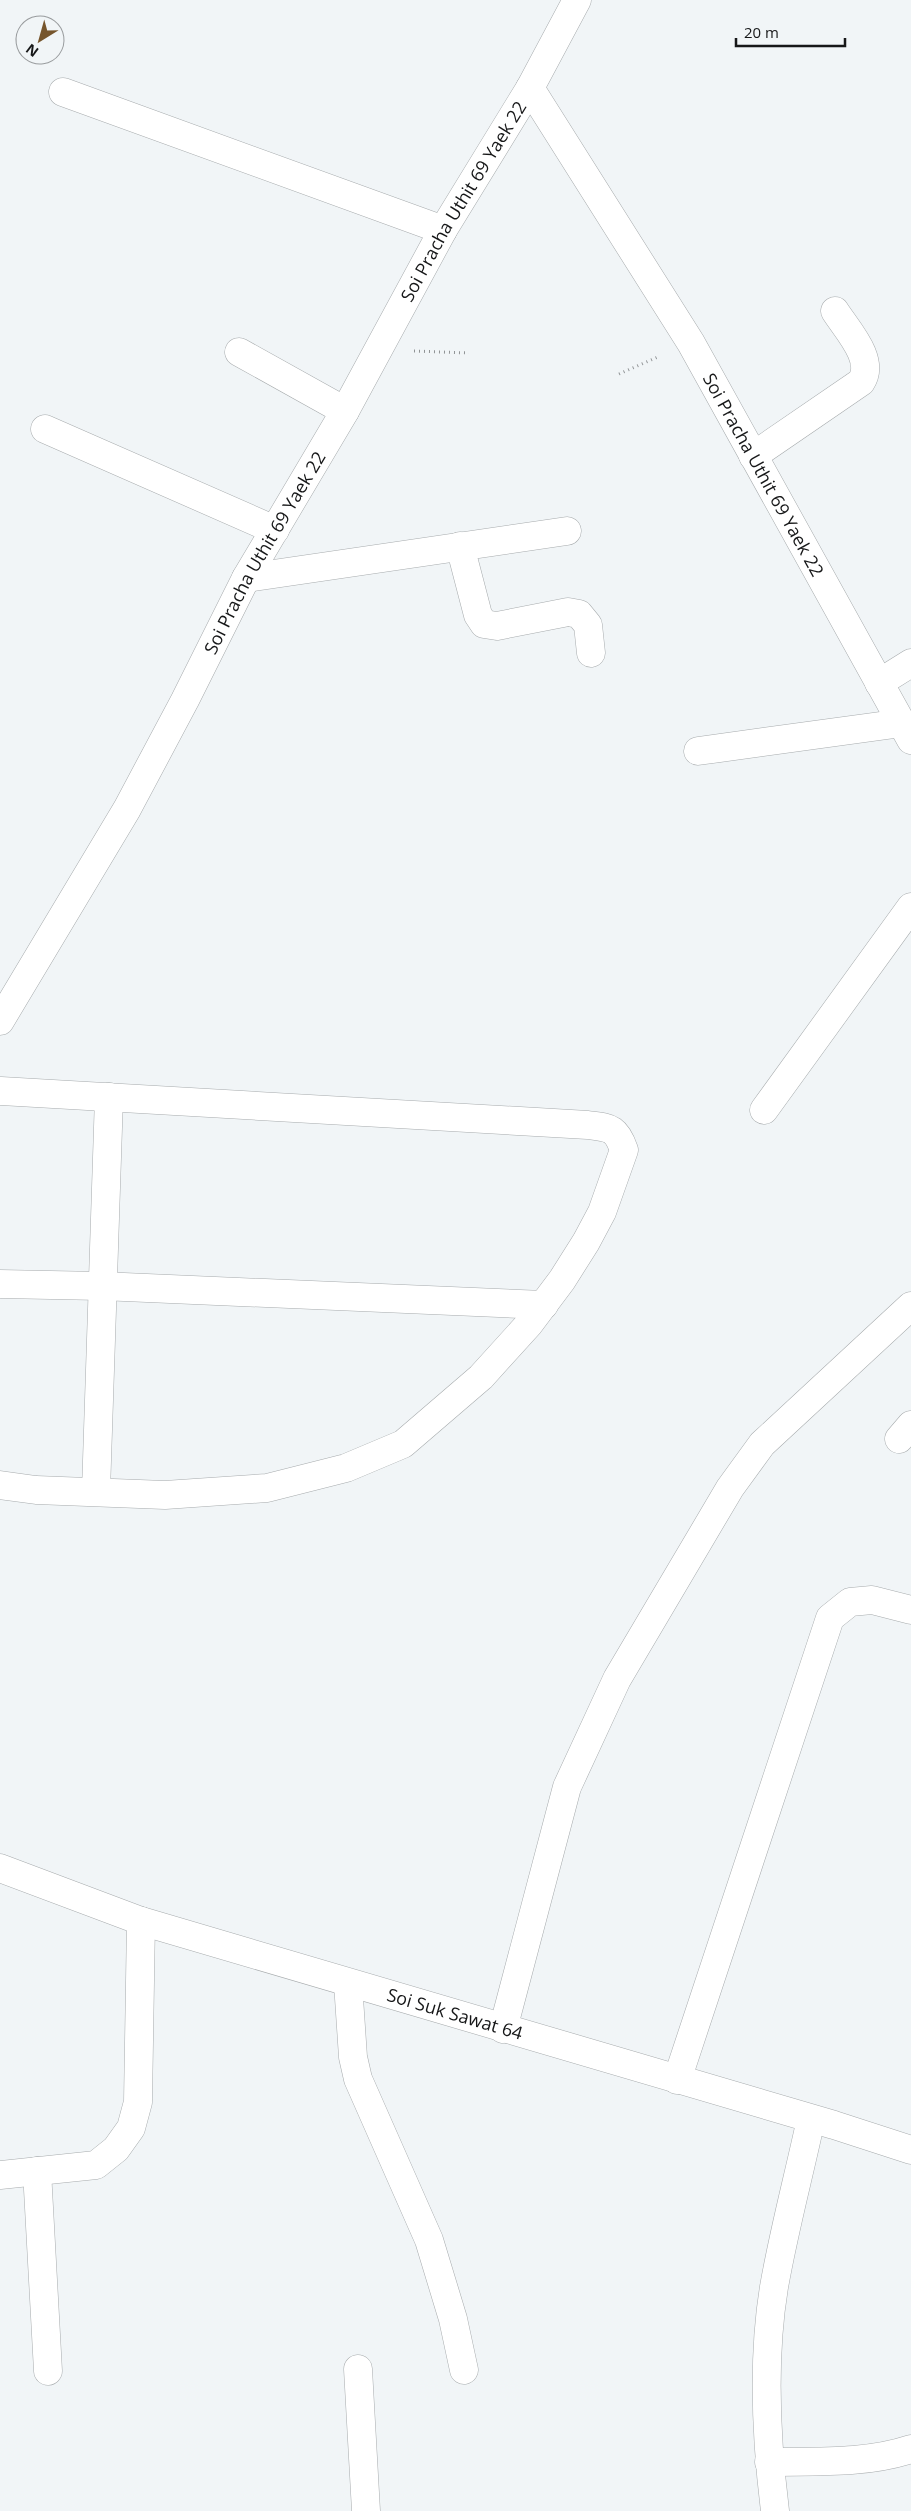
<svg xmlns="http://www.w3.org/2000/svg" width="911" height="2511" viewBox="0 0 911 2511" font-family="'Open Sans',sans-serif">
  <rect width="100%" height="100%" fill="#f1f5f7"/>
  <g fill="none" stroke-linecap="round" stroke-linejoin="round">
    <g stroke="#a7abad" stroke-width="29">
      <g id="minor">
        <path id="s1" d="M530,88L691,343L911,740"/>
        <path d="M63,92L443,230"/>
        <path d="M239,352L345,411"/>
        <path d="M45,429L275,530"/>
        <path d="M753,456L861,382C876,360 847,330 835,311"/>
        <path d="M460,546L478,615L484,624L497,626L568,612L579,614L588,625L591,653"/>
        <path d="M246,578L567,531"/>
        <path d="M879,683L911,663"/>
        <path d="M698,751L902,723"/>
        <path id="s2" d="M0,1021L127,809L185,700L246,578L345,411L443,230L530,88L577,0"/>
        <path d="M764,1110L911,907"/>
        <path d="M0,1284L101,1286L544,1305"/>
        <path d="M899,1439L911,1425"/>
        <path d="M0,1485L36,1490L165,1495L267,1488L346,1468L403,1444L481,1377L529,1324L562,1280L586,1242L602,1212L624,1150C616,1127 610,1128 588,1125L1,1091"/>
        <path d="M96,1491L109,1097"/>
        <path id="s3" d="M0,1868L141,1921L834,2125L911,2150"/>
        <path d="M348,1983L353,2057L358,2079L429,2240L453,2319L464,2370"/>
        <path d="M503,2029L567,1787L617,1679L730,1488L762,1444L911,1306"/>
        <path d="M677,2080L830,1618L850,1602L872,1600L911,1610"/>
        <path d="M37,2171L48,2371"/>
        <path d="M0,2175L96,2165L116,2149L131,2128L138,2102L141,1921"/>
        <path d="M358,2369L366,2511"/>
        <path d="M769,2462C816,2461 866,2464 911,2449"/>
        <path d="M775,2511C766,2438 762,2360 774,2287C784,2230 799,2175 811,2119"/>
      </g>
    </g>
    <path stroke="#909395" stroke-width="3" stroke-dasharray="1 4" stroke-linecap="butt" d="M414,351L469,353
      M619,374L660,356"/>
    <use href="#minor" stroke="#fff" stroke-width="28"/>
  </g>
  <g text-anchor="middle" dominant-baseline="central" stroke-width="4.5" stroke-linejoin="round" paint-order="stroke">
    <g font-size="18" fill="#161718" stroke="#f1f5f7">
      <text stroke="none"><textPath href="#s2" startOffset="942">Soi Pracha Uthit 69 Yaek 22</textPath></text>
      <text stroke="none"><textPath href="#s1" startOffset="452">Soi Pracha Uthit 69 Yaek 22</textPath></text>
      <text stroke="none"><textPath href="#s2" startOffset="538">Soi Pracha Uthit 69 Yaek 22</textPath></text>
      <text stroke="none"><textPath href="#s3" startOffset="478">Soi Suk Sawat 64</textPath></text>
    </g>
  </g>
  <g transform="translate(40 40) rotate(217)"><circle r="24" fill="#f1f5f7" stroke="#999c9e"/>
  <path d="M0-4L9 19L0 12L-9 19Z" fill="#76552c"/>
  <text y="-8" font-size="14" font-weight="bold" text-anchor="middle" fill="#161718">N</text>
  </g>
  <path d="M736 38v8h109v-8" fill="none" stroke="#161718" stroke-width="2.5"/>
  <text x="744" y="38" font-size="15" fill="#161718" stroke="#f1f5f7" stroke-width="4" paint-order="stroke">20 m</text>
</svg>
